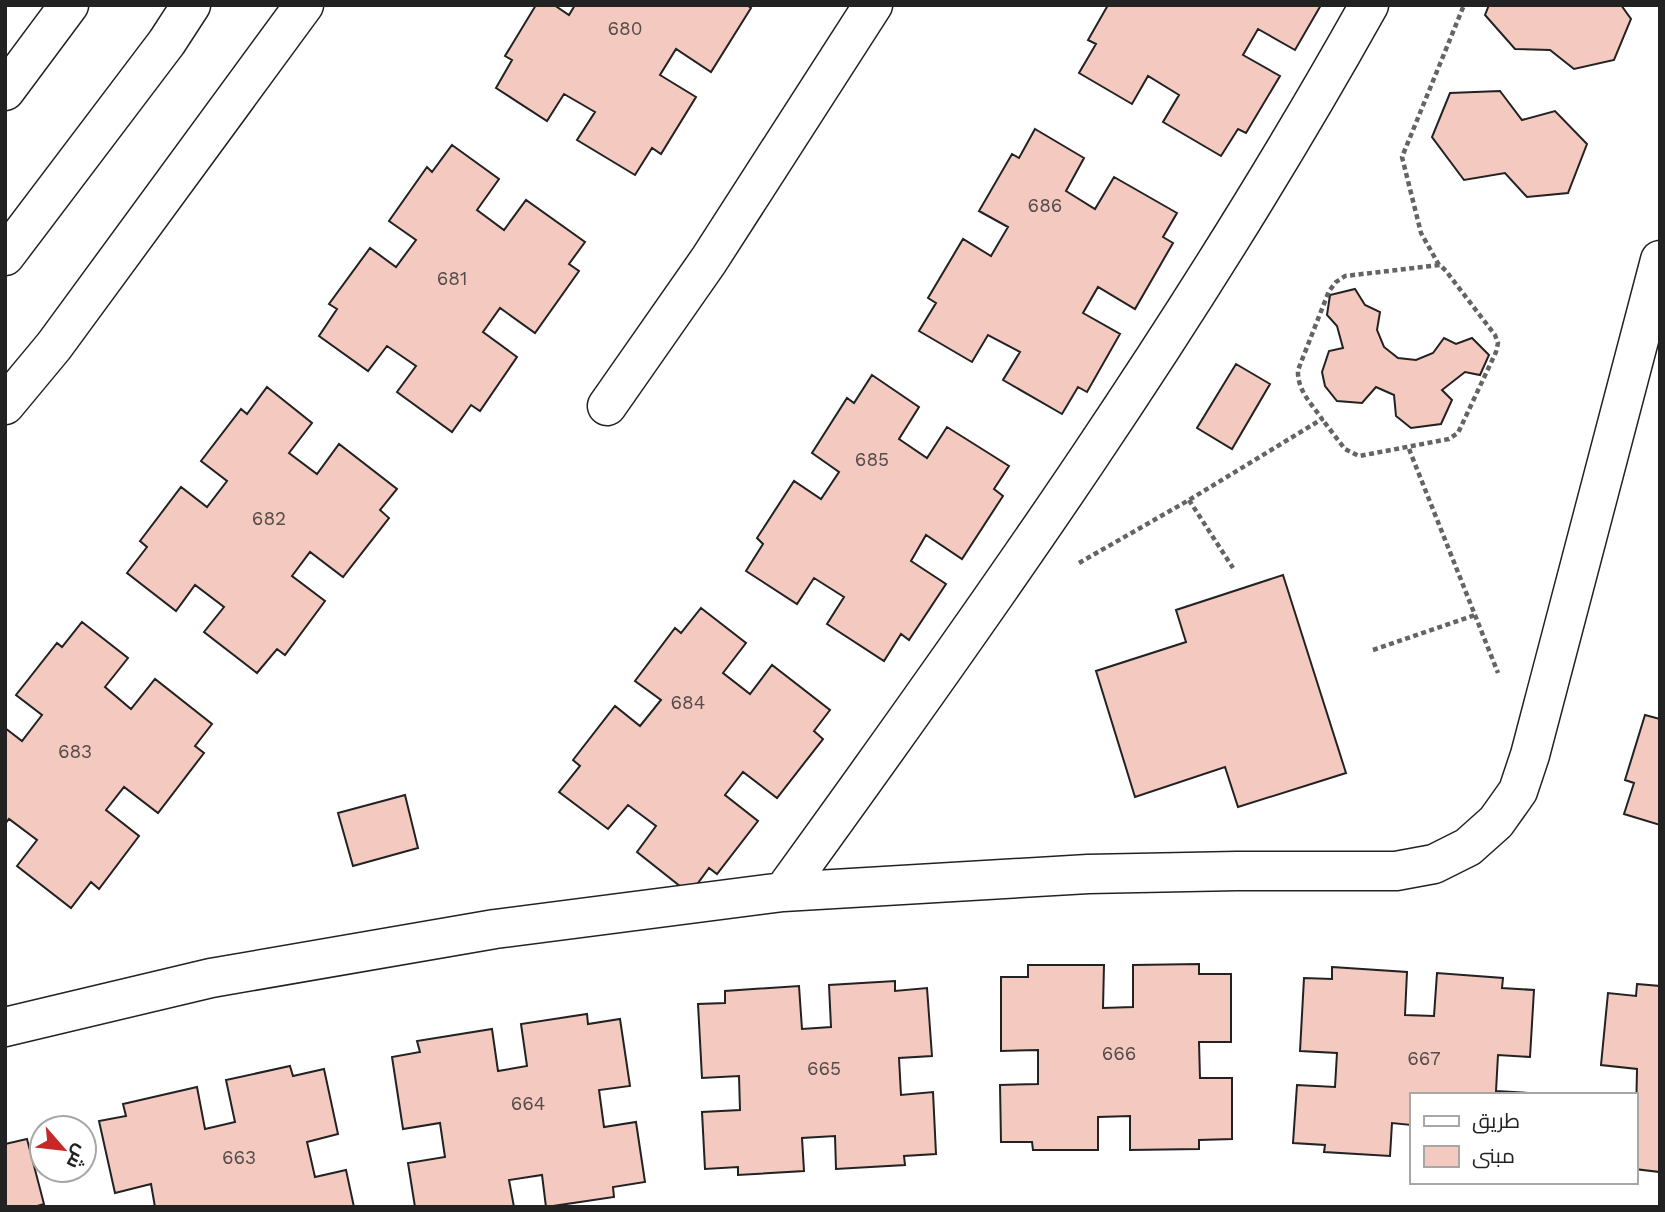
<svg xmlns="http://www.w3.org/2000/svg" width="1665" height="1212" viewBox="0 0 1665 1212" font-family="'Work Sans',Cairo,sans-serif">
  <rect width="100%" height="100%" fill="#fff"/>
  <path fill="#f3c9c0" stroke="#222" stroke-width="2" d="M536,5H554L569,15L575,5H747L751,8L711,72L676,49L660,75L696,97L661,154L652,148L635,175L577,140L595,112L564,94L547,121L496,88L512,60L505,56Z
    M1108,5H1321L1295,50L1258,29L1243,55L1280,76L1246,133L1238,129L1221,156L1163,122L1179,95L1148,76L1132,104L1079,73L1096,44L1088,40Z
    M1489,5H1621L1631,19L1614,60L1574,69L1550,50L1515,49L1485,15Z
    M1500,91L1522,120L1555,111L1587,144L1568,193L1527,197L1505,173L1464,180L1432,137L1450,93Z
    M1035,129L1084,158L1066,191L1095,209L1114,177L1177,213L1163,237L1173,243L1135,309L1098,287L1083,313L1120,334L1087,392L1078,387L1062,414L1003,380L1020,352L988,335L972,362L919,331L936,303L928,298L963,239L991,256L1008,227L979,211L1012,154L1019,158Z
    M452,145L499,179L477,210L504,230L526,200L585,242L569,264L579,271L535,333L500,308L483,332L517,357L480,411L471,405L452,432L397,392L416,366L387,346L368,371L319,336L337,309L329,304L370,248L396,267L416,240L389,221L427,167L432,172Z
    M1355,289L1365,305L1380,312L1377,330L1384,347L1398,358L1416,360L1433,353L1444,338L1456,344L1472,338L1489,355L1480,375L1465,372L1442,390L1452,400L1441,424L1411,428L1396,416L1394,395L1376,387L1362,403L1337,401L1325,386L1322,372L1329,351L1343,348L1337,326L1327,315L1330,295Z
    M1236,364L1270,384L1232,449L1197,428Z
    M872,375L919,407L899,439L927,458L947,427L1009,466L994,489L1003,496L962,559L926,535L911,561L946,584L909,640L901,634L884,661L827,624L844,597L814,578L797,604L746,571L763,544L757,538L794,481L821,499L839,472L812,453L847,398L854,403Z
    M267,387L312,423L289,453L317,474L339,444L397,489L380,510L389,518L343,577L310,552L292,576L325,601L285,655L277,649L257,673L204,632L224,607L195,585L176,611L127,573L147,547L140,541L181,487L207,507L227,481L201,461L241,409L247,414Z
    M1283,575L1346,773L1238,807L1225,767L1135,797L1096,671L1186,642L1176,610Z
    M701,608L746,643L723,673L750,694L772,665L830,710L814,731L823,739L777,798L743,772L725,795L758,821L717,874L709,868L690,894L637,852L656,826L628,805L608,829L559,792L580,766L573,760L615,706L640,726L661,700L635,681L675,628L681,633Z
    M82,622L128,658L105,687L131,709L155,679L212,724L195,746L204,753L158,813L124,787L106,810L139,836L99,889L91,882L71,908L17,866L37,840L9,819L5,824V728L22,741L42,715L16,695L57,643L62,647Z
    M1645,715L1660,719V825L1624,814L1634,783L1625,780Z
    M405,795L418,848L353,866L338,813Z
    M1199,964V974H1231V1042H1199L1200,1078H1232V1139L1199,1140V1149L1130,1150V1116L1098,1117V1150H1033L1032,1142H1001L1000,1085L1038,1084V1050L1001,1051V977H1028V965H1104L1103,1008L1133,1007V965Z
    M1332,967L1407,972L1405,1015L1434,1016L1437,973L1503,978L1502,988L1534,990L1530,1057L1498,1055L1496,1091L1528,1093V1095H1411V1125L1392,1123L1390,1156L1324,1152L1325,1145L1293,1143L1297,1085L1335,1087L1337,1053L1300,1051L1304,978L1332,979Z
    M895,981V991L927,988L932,1056L899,1058L901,1095L933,1092L936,1154L904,1156L905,1165L836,1169L835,1136L802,1138L804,1171L738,1175V1167L705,1169L702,1112L740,1110L739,1076L702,1078L698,1004L725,1003V991L799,986L802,1029L831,1027L829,985Z
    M1637,984L1660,986V1172L1635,1169L1637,1069L1601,1065L1608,993L1636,996Z
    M587,1014L588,1024L620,1019L630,1086L599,1090L604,1127L636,1122L645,1182L613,1187L614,1197L546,1207L542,1175L509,1180L514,1207H415L408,1163L445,1157L440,1123L403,1129L392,1057L420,1052L417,1041L492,1029L498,1071L527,1066L521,1024Z
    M290,1066L293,1076L324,1069L338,1134L307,1142L315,1177L346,1170L354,1207H155L151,1184L115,1193L99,1121L126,1116L123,1104L197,1087L205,1129L235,1122L226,1080Z
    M27,1139L44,1204L34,1207H5V1144Z"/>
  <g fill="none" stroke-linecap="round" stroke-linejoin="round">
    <g stroke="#222" stroke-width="41">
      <path id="minor" d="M5,405L54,346L304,5
        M607,406L709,260L873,5
        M783,892C991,605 1196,315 1369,5
        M5,1027L211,978L495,929L783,892L1088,874L1237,871H1396L1434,864L1468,847L1496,822L1518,791L1530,755L1660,260"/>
    </g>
    <g stroke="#222" stroke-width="41">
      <path id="tertiary" d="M5,91L69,5
        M5,256L167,42L191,5"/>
    </g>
    <path stroke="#646464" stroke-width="4.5" stroke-dasharray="5 3.5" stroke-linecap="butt" d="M1439,265L1421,233L1402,157L1464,5
      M1409,449L1498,673
      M1189,500L1233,568
      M1079,563L1189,500L1322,419C1311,403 1297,390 1298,370L1329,291L1336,282L1345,276L1440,265L1446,271L1495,335L1498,343L1496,352L1458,433L1449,439L1359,456L1345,449L1322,419
      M1373,650L1475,615"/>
    <use href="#minor" stroke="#fff" stroke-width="38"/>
    <use href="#tertiary" stroke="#fff" stroke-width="38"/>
  </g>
  <g text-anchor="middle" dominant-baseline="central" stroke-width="5" stroke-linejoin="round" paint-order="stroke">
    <g font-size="19" fill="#564c4a">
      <text x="625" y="28">680</text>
      <text x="1045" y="205">686</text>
      <text x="452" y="278">681</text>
      <text x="872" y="459">685</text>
      <text x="269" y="518">682</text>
      <text x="688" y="702">684</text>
      <text x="75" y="751">683</text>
      <text x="1119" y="1053">666</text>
      <text x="1424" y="1058">667</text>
      <text x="824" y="1068">665</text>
      <text x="528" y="1103">664</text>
      <text x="239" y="1157">663</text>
    </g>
  </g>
  <rect width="1665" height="1212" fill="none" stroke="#222222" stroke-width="14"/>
  <rect x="1410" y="1093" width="228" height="91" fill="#ffffff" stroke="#a7a7a7" stroke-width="2"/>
  <rect x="1424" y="1116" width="35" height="10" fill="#ffffff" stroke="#a7a7a7" stroke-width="2"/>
  <text x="1472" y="1128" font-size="21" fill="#222222">طريق</text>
  <rect x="1424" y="1146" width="35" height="21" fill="#f3c9c0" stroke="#a7a7a7" stroke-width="2"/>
  <text x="1472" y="1163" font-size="21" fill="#222222">مبنى</text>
  <g transform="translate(63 1149) rotate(118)"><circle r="33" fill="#ffffff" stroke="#a7a7a7" stroke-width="2"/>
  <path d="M0-5L12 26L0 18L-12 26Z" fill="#c62828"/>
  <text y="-10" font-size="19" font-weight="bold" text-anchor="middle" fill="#222222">ش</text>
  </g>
</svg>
